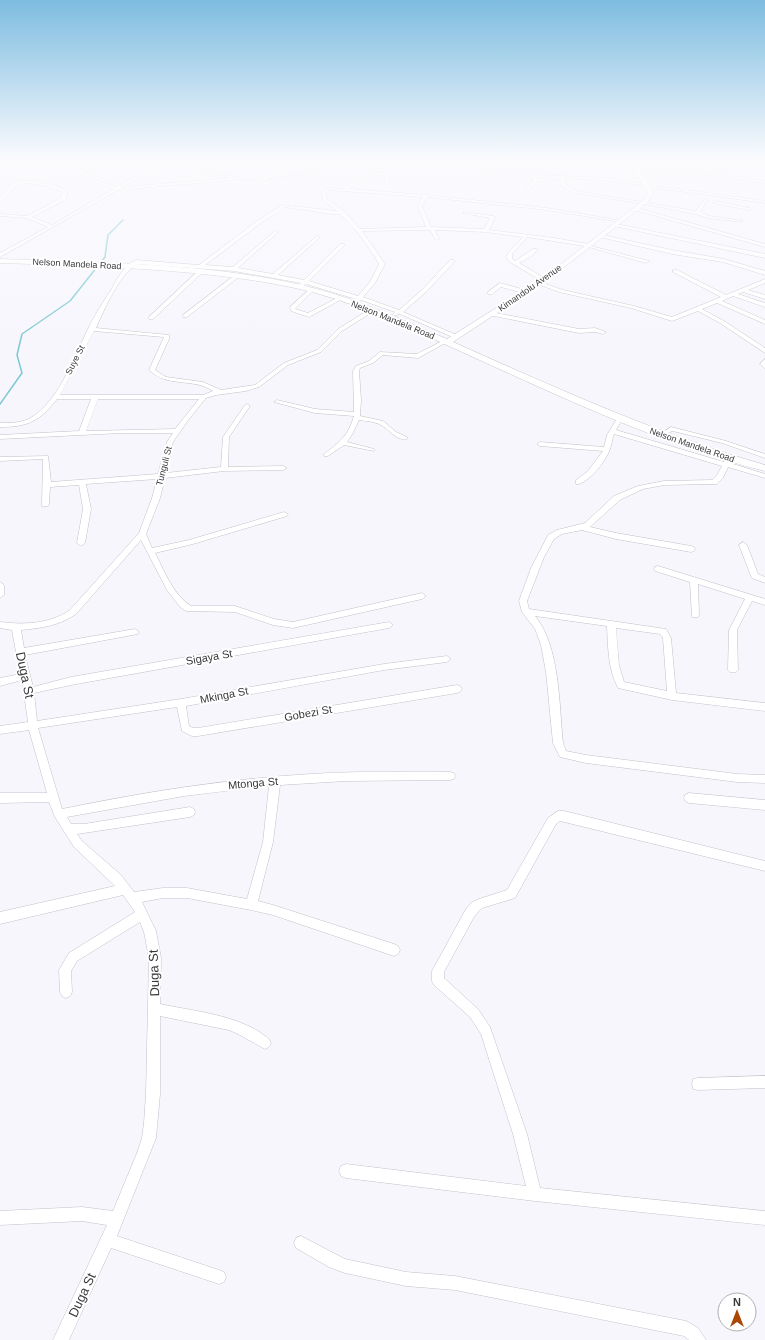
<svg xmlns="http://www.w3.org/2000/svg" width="765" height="1340" viewBox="0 0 765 1340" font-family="Helvetica,sans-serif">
  <rect width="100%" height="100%" fill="#f7f6fd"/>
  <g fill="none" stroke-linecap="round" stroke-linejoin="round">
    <path stroke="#7cc9d3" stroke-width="1.5" d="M0,404L22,373L17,355L22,334L70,301L105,257L108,235L123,220"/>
    <g stroke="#c2c1c8" stroke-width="1">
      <path id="street" d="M113,158H118L86,177L117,187L166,158H171C187,164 244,183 259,179C269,177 274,167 280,158H284L272,177L266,179C295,178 322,167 349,158H356C348,162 338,165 329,167C297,178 268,184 234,179L232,180L118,190L0,257V253L48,227L27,218L0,216V214L27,216L61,198L63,192C52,187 25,179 16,186C9,191 6,198 0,202V198C4,192 9,185 16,182C29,177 55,185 67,190V196L65,200L32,217L52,225L114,189L80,177ZM168,160L230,178L136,186L121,188Z
        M381,158H386L369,172L389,174L390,176L388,183L384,182L386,176L367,174L349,189L426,195L547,208L623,221L621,222L547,210L427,197L422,206L431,227L484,229L490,218L463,213L465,212L493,216L495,217L489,230L554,238L589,244L591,246L649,261L646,263L585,246L527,237L512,254V258L515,261L533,249H537V251L530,257L519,263L546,279V281L544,282L513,264L506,258L508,253L523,237L486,232L435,230L439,239L437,240L435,239L430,230L362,231L385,264L375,283L363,297L399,310L423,289L450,260H454V262L427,291L403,312L459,336V338L457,339L400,314L393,316L392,315L395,312L361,300L359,302H355L356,299L306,284L302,287L299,285L301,283L234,271L137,264C119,275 105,308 96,328L169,335V339L155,370L166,377L203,382L221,390L255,385L284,363L317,350L338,329L370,309H374V311L342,331L321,352L288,365L259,387L246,391L216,395L206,398L189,419L173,442L166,473L221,467L223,437L245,405L247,404L250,406L229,437L228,467L283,466L287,468L283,470L224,471L165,478L160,498L146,534L152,548L189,540L284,512L288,514L287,516L193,544L155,553C164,570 173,595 191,606H235L274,619L293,622L422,593L426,596L422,599L293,628L273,625L235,612L186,611L180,607L167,590L141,540L76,614C59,626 41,628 21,630L24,648L135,629L139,632L138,634L25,655L33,687L71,677L389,622L393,625L389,628L71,685L34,693L37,721L181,699L384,664L447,656L451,659L447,662L384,670L186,706L189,726L193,728H198L457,685L460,686L462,689L460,692L457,693L198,736H192L182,731L177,707L38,728L62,809C144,792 227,779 311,774C357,771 404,772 450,772L454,773L455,776L454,779L450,780L346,781L280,785L273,842L258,901L273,905L394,944L398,946L400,950L398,954L394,956L273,915L251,910L187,898H163L142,902L156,931L161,958L160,1004C193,1011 229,1014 258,1031C263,1035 269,1037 271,1043L269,1047L265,1049L238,1034L229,1030L160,1016V1094L156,1138L117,1236L219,1270L224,1272L226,1277L224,1282L219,1284L111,1248L69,1340H53L107,1225L82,1221L0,1225V1211L82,1207L113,1211L137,1153L142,1138L144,1123L146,1094L149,958L144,932L140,922L77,961L71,971L72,992L70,996L66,998L62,996L60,992L59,970L69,953L135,912L123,895L0,924V912L115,886L74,847L55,817L49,802L0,803V793H47L29,730L0,734V726L28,722L22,680L0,686V678L20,674L12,630L0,628V622C24,625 50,624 70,610L139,533L152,498L157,479L86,484L91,509L85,543L81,546L77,543L83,509L79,485L50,487L49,504L48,506H42L43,459L0,461V457L48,456L51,482L158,474L167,442L173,433H122L0,439V435L79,431L91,399H57C40,421 28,427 0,427V423C11,423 23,423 32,417C59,400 75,356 88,329C94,316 103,302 111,290C117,279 124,265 136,260L199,265L257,221L282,205L337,211L323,200L322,192L329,188L344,189ZM330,190L423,197L418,206L426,227L360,229L344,211L327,199L326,193ZM285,207L332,214H339C356,228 368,245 379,264L370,282L358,296L309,281L344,246V244H340L304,280L278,275L319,238V237L317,236L273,274L238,268L278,232V231L276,230L233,267L205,265L261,223ZM94,331L164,337L149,370L150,371C164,383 178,381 195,384C202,385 208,388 213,391L203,395H60ZM98,399H199L175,429L86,431ZM269,786L263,842L247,899L187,888H163L134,892L121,875L82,841L77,834L190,817L194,815L195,812L194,809L190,807L84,824H71L67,817L184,796Z
        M389,158H403L460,165L520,174L602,178L647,184L649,186L602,180L564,178L566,185L576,191L696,211L705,199L707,200L700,212L709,216L743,221L741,222L708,218L696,214L644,204L575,193L562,187L559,178L537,177V181L528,192L526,191L533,181L532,177Z
        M751,158L765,159V161L752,160Z
        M636,168L658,170L681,169L765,181V183L681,171L658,172L635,170Z
        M664,187L765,201V203L664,189L649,190L647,189Z
        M715,201L749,208L751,209L749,210L713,203Z
        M637,208L765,244V247L635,210Z
        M616,224L765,254V258L614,226V225Z
        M602,235L672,250L724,259L765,271V275L723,262L672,254L600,237V235Z
        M673,270H677L726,295L765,279V283L748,290L765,295V299L743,292L738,294L765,303V307L733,296L722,301L765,320V324L717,303L702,309L724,321L765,348V353L720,323L698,311L672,321L631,308L559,292L535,283L540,282L563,290L634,306L672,317L721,297L673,272Z
        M198,271L203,272L153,319H149V317Z
        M235,275L240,276L187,317H183V315Z
        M500,283L529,291L530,292L527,294L501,287L492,294H488V292Z
        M311,288L313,289V291L295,309L308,313L337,298L342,299L309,317L291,311L290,307Z
        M491,312L579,329L595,328L606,332L603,334L595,332L579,333L489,315V313Z
        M444,340L449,341L418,358L383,355L373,363L360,368L359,371L361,400L360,416L383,421L396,432L407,437V439C395,441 389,428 379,424C373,421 365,421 359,420L353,433L347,442L374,449V451L344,445L328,456H324V454C340,442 348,436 354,416L315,413L274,402L277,400L315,409L354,412L353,371L356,366L369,361L380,352L417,354Z
        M765,359V369L760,364Z
        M620,416L623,418L616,430L724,462L727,457H731L732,458L730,463L765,474V478L728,467L723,478L717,484L664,485L643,489L620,500L590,527L616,533L691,546L694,547L695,549L694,551L691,552L616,539L582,530L562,534L554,539L544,557L527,601L529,609L666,629L671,638L676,693L765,703V711L672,700L618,688C608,669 608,647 607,626L535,616C560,646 559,705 563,743L566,751L586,755L737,774L765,775V783L737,782L586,763L560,757L553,743L546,672L541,645L535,629L522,612L519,601L531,568L545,541L548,535L557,530L585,523L614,496L638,486L664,481L712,480L717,475L722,466L614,434C612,439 612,444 610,449C606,461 591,480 579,484H576V480L587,472L603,451L540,446L537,444L540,442L604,447L607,435L618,417ZM616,628L660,634L663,638L667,691L624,682L619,665Z
        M671,427L726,441L765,454V458L722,443L677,432L672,431L664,436H660V434Z
        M743,542L747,545L758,574L765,577V583L752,578L751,576L739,545Z
        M658,566L765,599V605L752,601L737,630L738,670L736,672H730L728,670L729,630L745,599L698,584L699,615L698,617H692L690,582L655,571L654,569L655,567Z
        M0,582L4,585V595L0,598Z
        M689,793L765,800V810L689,803L685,801L684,798L685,795Z
        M558,811H564L765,861V871L560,821L556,824L515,898L482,908L479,911L474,917L444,972V978L478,1009L490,1027L527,1134L540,1188L765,1211V1225L535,1201L346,1178L341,1176L339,1171L341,1166L346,1164L526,1186L513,1134L481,1034L470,1017L434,985L432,981V971L466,909L471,903L479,899L507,890L548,818Z
        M765,1076V1088L698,1090L693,1089L692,1084L693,1079L698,1078Z
        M301,1236L345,1259L406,1272L455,1276L686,1321L698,1328L706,1340H689L684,1336L455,1290L406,1286L345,1273L329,1267L296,1248L294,1243L296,1238Z"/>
    </g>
    <g stroke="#c2c1c8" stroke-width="1">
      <path id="secondary" d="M627,158H633L654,193L648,202L546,281L453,342C556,388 657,434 765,465V471C663,445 568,400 473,357C420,333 368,307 312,292C273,282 233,277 193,273C129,267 64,265 0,263V259C105,263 214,262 317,289C361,301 405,321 447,339L542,279L644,200L648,193Z"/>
    </g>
    <use href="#street" fill="#fff" fill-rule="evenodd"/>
    <use href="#secondary" fill="#fff" fill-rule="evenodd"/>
  </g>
  <linearGradient id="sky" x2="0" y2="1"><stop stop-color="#7dbce0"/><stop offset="0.46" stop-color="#fbfbfe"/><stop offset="1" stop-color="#fbfbfe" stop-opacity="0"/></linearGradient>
  <rect width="765" height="346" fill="url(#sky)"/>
  <g text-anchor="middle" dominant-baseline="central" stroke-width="4" stroke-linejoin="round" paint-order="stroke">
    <g font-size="9" fill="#39393c" stroke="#fff">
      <text transform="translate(77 264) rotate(3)">Nelson Mandela Road</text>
      <text transform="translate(530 288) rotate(-35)">Kimandolu Avenue</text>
      <text transform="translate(393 320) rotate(22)">Nelson Mandela Road</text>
      <text transform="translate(75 360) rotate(-63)">Suye St</text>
      <text transform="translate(692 445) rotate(19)">Nelson Mandela Road</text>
      <text transform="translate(164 466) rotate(-76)">Tunguli St</text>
    </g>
    <g font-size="11" fill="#39393c" stroke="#fff">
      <text transform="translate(209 657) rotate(-10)">Sigaya St</text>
      <text transform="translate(224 695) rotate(-11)">Mkinga St</text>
      <text transform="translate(308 713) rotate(-10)">Gobezi St</text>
      <text transform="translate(253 783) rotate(-5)">Mtonga St</text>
    </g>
    <g font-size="13" fill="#39393c" stroke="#fff">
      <text transform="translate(25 675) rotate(78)">Duga St</text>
      <text transform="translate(154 973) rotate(-92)">Duga St</text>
      <text transform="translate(82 1295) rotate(-65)">Duga St</text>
    </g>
  </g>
  <g transform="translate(737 1312)"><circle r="19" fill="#ffffff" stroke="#b0b0b1"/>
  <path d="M0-3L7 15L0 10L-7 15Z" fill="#a94703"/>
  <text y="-6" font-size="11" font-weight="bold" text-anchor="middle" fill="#39393c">N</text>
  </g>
</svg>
